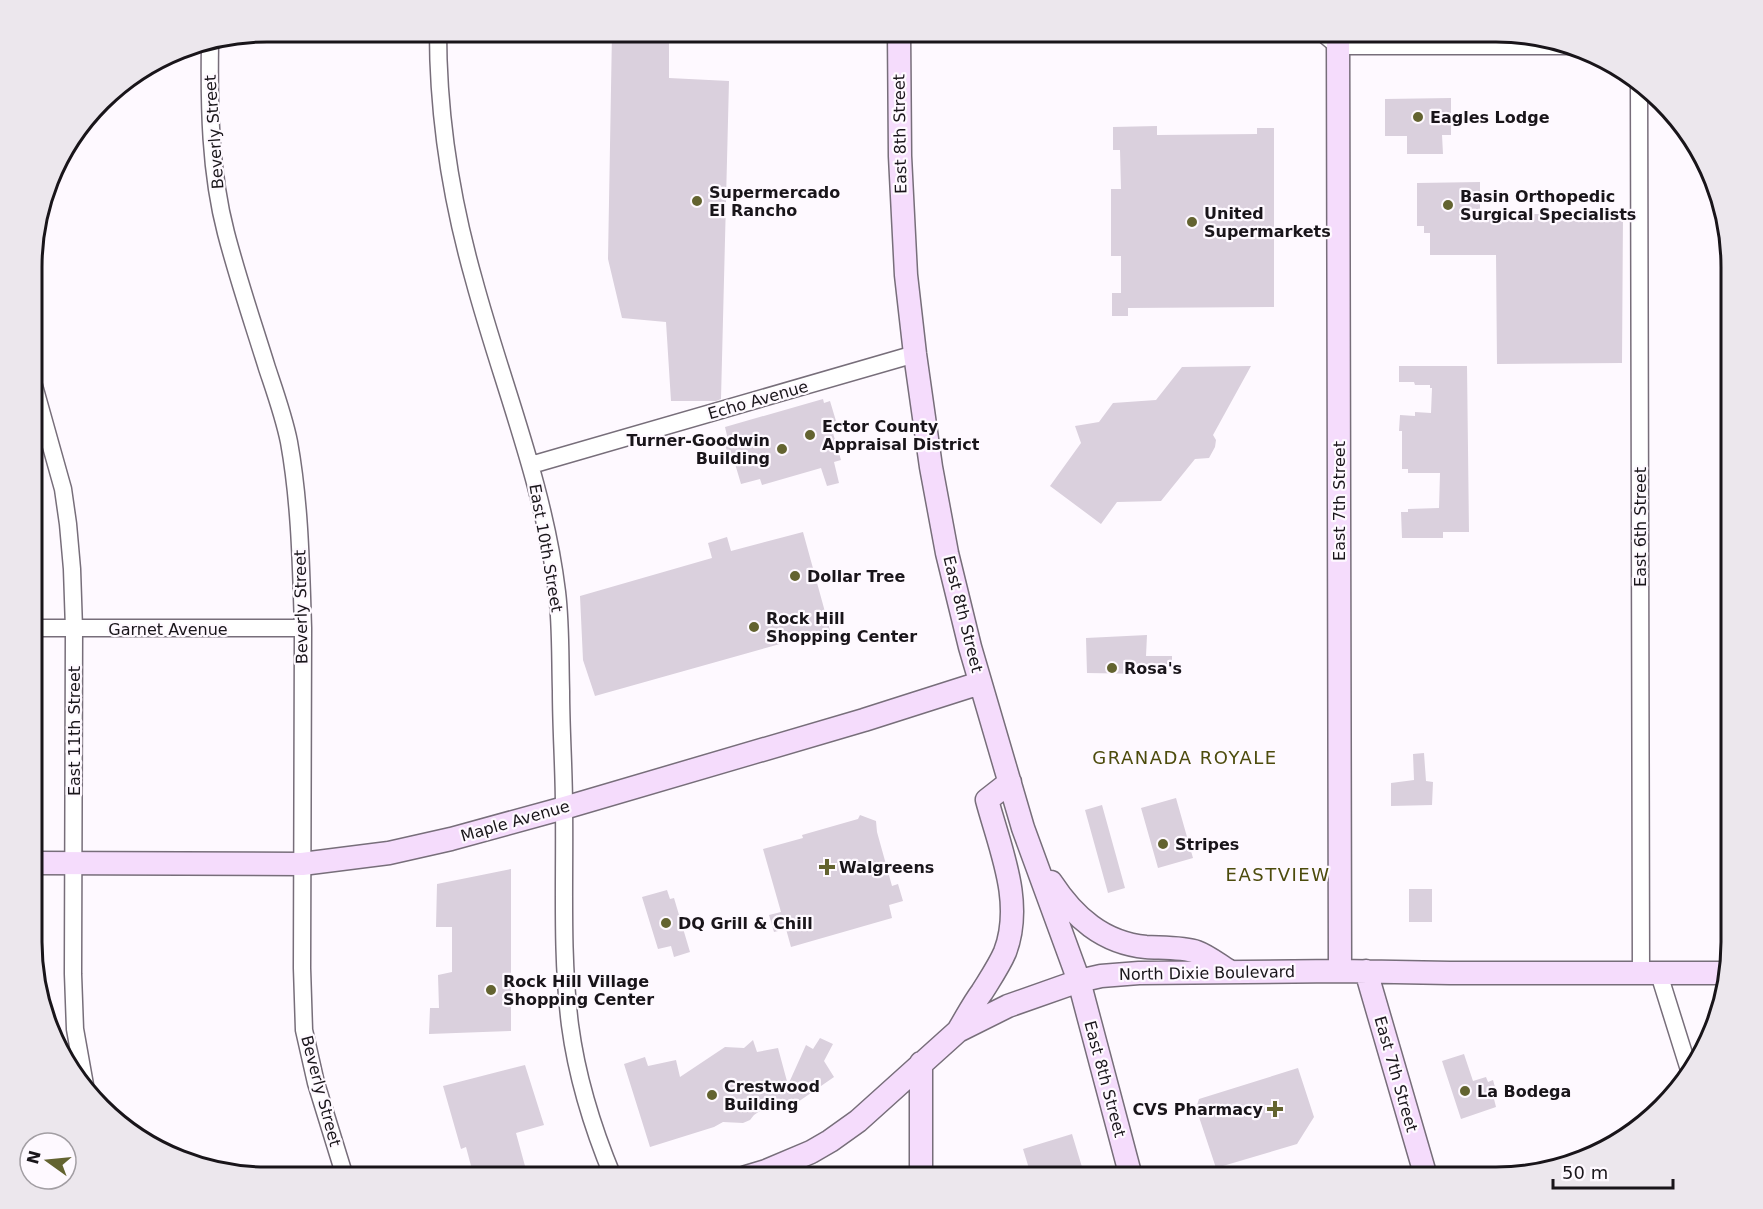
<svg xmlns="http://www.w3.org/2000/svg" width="1763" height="1209" viewBox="0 0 1763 1209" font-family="'DejaVu Sans',sans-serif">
  <rect width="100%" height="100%" fill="#fef9ff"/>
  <path fill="#dad0dd" d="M612,32H669V78L729,81L721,399L716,401H671L666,322L622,318L608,259Z
    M1451,98V135H1442L1443,154H1407V136H1385V99Z
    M1157,126V135L1257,134V128H1274V307L1128,308V316H1112V293H1121V256H1111V189H1121L1120,150H1113V127Z
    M1480,182V214H1623L1622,363L1497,364L1496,255H1430V233H1424V226H1417V183Z
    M1251,366L1213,435L1216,440L1215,447L1209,458L1195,459L1161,501L1117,502L1101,524L1050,486L1081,443L1075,426L1099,422L1113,403L1156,400L1182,367Z
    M1399,366H1467L1469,532H1443V538H1402L1401,512H1408V509L1439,508L1440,473H1408V469H1402V431H1399L1400,415L1415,416V412L1431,413L1432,388H1430V385H1415L1414,382H1399Z
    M823,399L824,403L830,401L836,421L830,423L841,460L834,462L839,483L827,486L821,468L762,485L760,479L741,484L733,457L729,458L724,441L728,440L725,427Z
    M803,532L830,630L595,696L583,660L580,596L712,558L708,543L727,537L731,551Z
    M1147,635L1146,656H1172V668H1145L1147,674L1087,673L1086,638Z
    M1424,753L1426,781L1433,782L1432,805L1391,806V783L1414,780L1413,754Z
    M1176,798L1193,858L1158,868L1141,808Z
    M1102,805L1125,888L1108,893L1085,810Z
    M860,815L876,821L877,832L892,886L898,884L903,901L889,905L892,918L791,947L786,929L774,932L769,915L781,912L763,849L803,838L802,835L858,819Z
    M511,869V1031L429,1034L430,1008H439L438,975L452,972V927H436L437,884Z
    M1409,889H1432V922H1409Z
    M667,890L670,899L674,898L690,952L674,957L671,946L658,949L642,897Z
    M820,1038L833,1044L824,1061L834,1077L795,1104L771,1110L769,1105L754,1115L750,1120L743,1123L723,1122L714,1127L650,1147L624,1064L645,1057L648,1066L676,1060L680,1077L725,1047L744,1048L753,1040L757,1052L778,1048L788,1085L806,1045L813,1049Z
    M1464,1054L1473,1081L1486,1077L1488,1082L1493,1080L1498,1098L1494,1099L1496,1107L1461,1119L1442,1061Z
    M525,1065L544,1125L516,1133L525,1166L484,1177H474L466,1147L461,1149L443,1086Z
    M1298,1068L1314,1117L1297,1144L1216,1168L1196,1108L1199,1099Z
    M1072,1134L1085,1177H1037L1036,1174L1031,1175L1023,1149Z"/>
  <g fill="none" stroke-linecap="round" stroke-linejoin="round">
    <g stroke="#776e7a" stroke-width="19">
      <path id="street" d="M438,32C438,116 451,199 474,280C502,384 544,484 557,592C561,625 560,658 561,691C561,730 564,769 564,808C565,881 561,953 570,1025C577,1078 593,1129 613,1177
        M1321,32L1338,46H1576
        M210,43C209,106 210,172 226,233C238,279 253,323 267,368C275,392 284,417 289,442C300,503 301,566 303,628L302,968L304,1030L316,1083L345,1177
        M1639,80L1641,974
        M33,382L63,489L68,524L72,569L74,629L73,974L75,1029L85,1085
        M531,465L915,354
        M33,628H303
        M1659,974L1690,1073"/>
    </g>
    <g stroke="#776e7a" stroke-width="25">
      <path id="secondary" d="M899,32L900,156L906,275L915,354L931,467L947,553L970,647L1023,828L1079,981L1131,1177
        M1338,32L1340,971
        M33,863L302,864L389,853L451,839L564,808L864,720L980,683
        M1051,882C1074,917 1103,943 1146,947C1161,948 1183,947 1197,952C1208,956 1219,965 1229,971
        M1366,971L1426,1177
        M958,1031C966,1018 973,1004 982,992C990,979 999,966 1005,952C1024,902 1000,849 987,800L1010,782
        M921,1063V1177
        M746,1177L766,1171L811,1152L830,1141L858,1121L958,1031L1008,1006L1079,981L1101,976L1139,973L1340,971L1450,973H1728"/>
    </g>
    <use href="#street" stroke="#fff" stroke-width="16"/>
    <use href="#secondary" stroke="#f5dcfc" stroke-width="22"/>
  </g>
  <g fill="#636330" stroke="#fef9ff" stroke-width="2">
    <circle cx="1418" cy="117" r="6"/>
    <circle cx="697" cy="201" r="6"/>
    <circle cx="1448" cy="205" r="6"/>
    <circle cx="1192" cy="222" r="6"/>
    <circle cx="810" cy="435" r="6"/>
    <circle cx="782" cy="449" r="6"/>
    <circle cx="795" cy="576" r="6"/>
    <circle cx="754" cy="627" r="6"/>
    <circle cx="1112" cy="668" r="6"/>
    <circle cx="1163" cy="844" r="6"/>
    <path d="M824 858h6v6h6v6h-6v6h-6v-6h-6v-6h6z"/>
    <circle cx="666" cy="923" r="6"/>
    <circle cx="491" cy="990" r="6"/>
    <circle cx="1465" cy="1091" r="6"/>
    <circle cx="712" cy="1095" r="6"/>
    <path d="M1272 1100h6v6h6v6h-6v6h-6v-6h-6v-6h6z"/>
  </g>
  <g text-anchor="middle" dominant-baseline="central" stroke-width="4.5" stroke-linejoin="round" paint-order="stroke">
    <g font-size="16" font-weight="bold" fill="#19151a" stroke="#fef9ff" text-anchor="start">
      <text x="1430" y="117">Eagles Lodge</text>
      <text x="709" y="192">Supermercado<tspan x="709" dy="18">El Rancho</tspan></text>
      <text x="1460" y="196">Basin Orthopedic<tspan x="1460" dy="18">Surgical Specialists</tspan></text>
      <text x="1204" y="213">United<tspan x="1204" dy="18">Supermarkets</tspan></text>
      <text x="822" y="426">Ector County<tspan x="822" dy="18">Appraisal District</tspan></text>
      <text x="770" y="440" text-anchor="end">Turner-Goodwin<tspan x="770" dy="18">Building</tspan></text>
      <text x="807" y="576">Dollar Tree</text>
      <text x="766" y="618">Rock Hill<tspan x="766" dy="18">Shopping Center</tspan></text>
      <text x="1124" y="668">Rosa's</text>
      <text x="1175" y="844">Stripes</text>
      <text x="839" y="867">Walgreens</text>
      <text x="678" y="923">DQ Grill &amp; Chill</text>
      <text x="503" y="981">Rock Hill Village<tspan x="503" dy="18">Shopping Center</tspan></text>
      <text x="724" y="1086">Crestwood<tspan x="724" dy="18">Building</tspan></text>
      <text x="1477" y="1091">La Bodega</text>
      <text x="1263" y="1109" text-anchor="end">CVS Pharmacy</text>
    </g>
    <g font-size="16" fill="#19151a" stroke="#fef9ff">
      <text transform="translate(214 132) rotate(-94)">Beverly Street</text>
      <text transform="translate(900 134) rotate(-91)">East 8th Street</text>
      <text transform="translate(758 400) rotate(-16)">Echo Avenue</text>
      <text transform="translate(1339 501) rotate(-90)">East 7th Street</text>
      <text transform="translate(1640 527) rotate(-90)">East 6th Street</text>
      <text transform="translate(546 548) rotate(80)">East 10th Street</text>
      <text transform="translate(301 607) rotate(-91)">Beverly Street</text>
      <text transform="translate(963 614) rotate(76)">East 8th Street</text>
      <text x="168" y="629">Garnet Avenue</text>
      <text transform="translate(74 731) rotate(-90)">East 11th Street</text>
      <text transform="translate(515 821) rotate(-16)">Maple Avenue</text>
      <text transform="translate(1207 973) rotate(-1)">North Dixie Boulevard</text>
      <text transform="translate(1396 1074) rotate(74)">East 7th Street</text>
      <text transform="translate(1105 1079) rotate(75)">East 8th Street</text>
      <text transform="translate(321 1091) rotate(75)">Beverly Street</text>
    </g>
    <g font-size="18" letter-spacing="1.5" fill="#4c4b0c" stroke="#fef9ff">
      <text x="1185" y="757">GRANADA ROYALE</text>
      <text x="1278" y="874">EASTVIEW</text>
    </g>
  </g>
  <path d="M0 0H1763V1209H0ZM267 42H1496A225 225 0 0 1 1721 267V942A225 225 0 0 1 1496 1167H267A225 225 0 0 1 42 942V267A225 225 0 0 1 267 42Z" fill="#ece7ed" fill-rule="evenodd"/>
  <path fill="none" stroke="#19151a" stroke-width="3" d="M267 42H1496A225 225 0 0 1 1721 267V942A225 225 0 0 1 1496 1167H267A225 225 0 0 1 42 942V267A225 225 0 0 1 267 42Z"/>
  <g transform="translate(48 1161) rotate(285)"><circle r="28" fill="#fef9ff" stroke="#a29ea3" stroke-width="1.5"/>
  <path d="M0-4.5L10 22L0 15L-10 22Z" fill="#636330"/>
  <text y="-9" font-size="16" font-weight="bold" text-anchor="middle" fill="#19151a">N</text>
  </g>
  <path d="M1553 1179v9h120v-9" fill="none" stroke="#19151a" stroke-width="3"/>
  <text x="1562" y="1179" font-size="18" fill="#19151a" stroke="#fef9ff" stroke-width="4.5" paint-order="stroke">50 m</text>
</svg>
